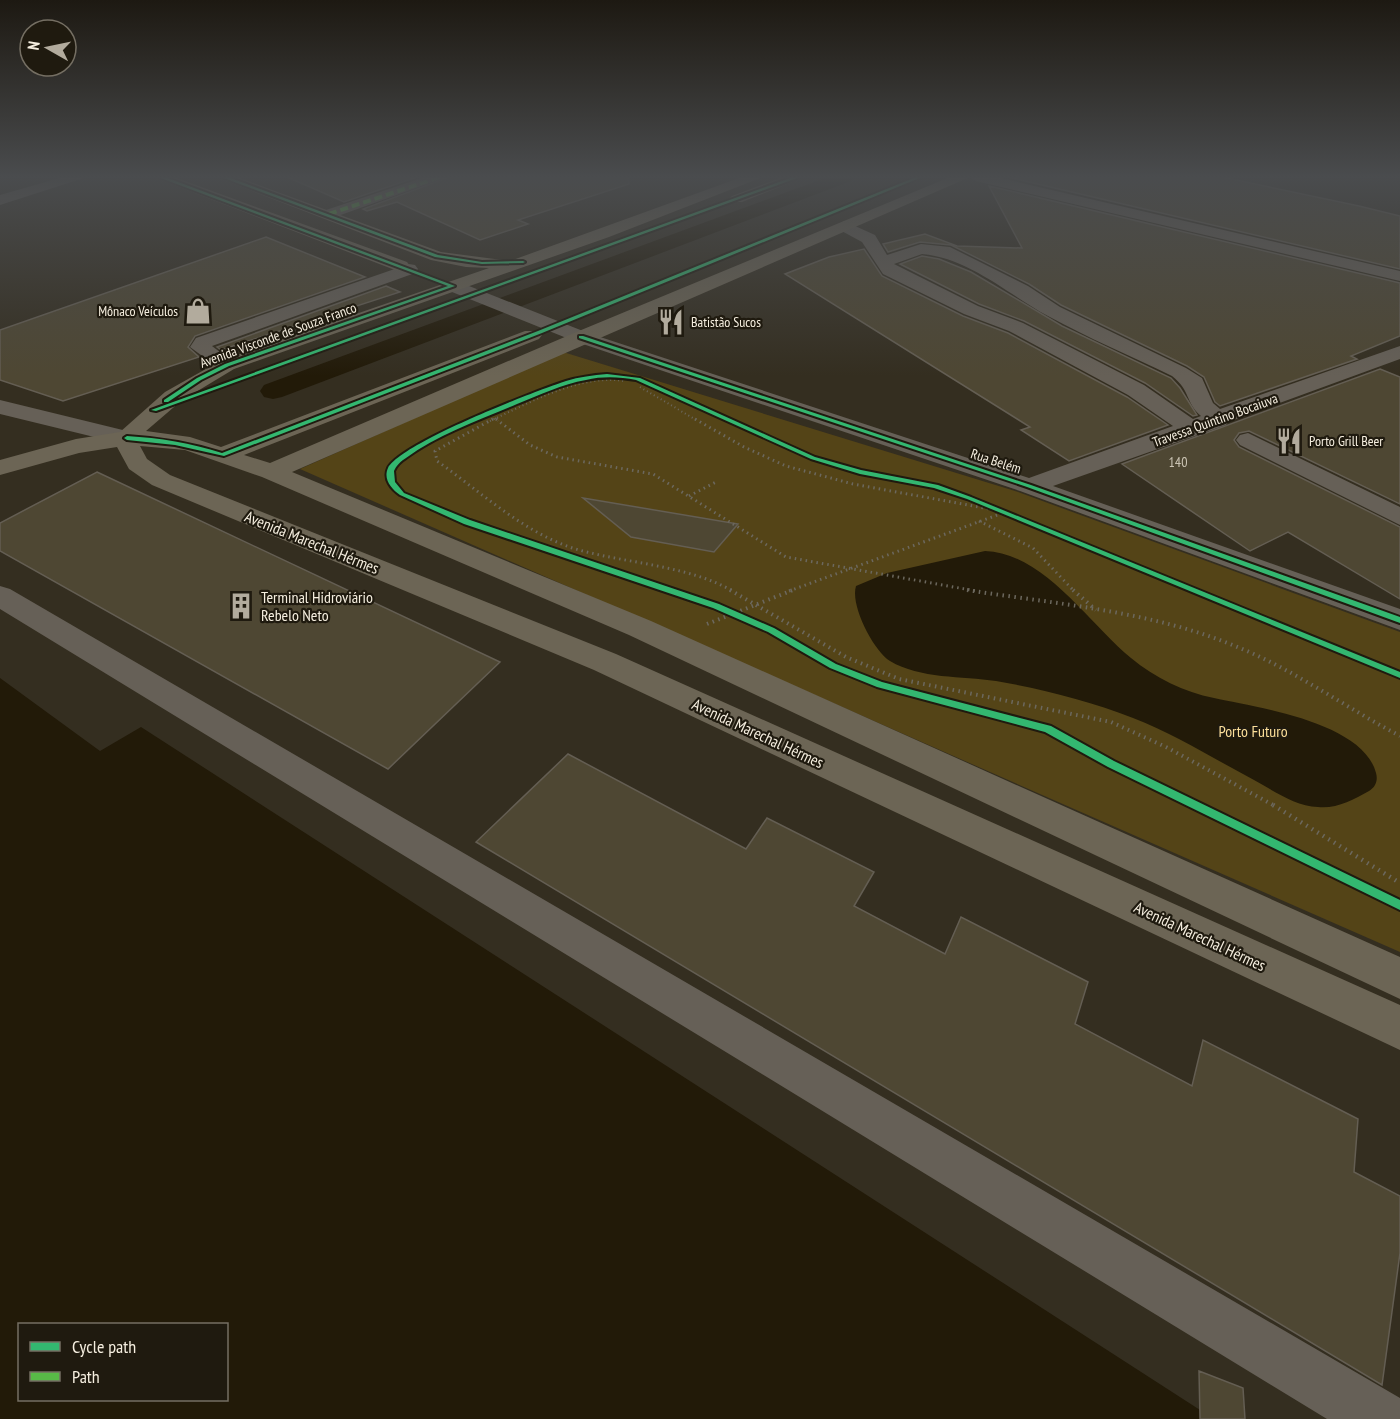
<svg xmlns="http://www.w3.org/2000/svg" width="1400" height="1419" viewBox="0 0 1400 1419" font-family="'PT Sans Narrow',sans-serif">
  <rect width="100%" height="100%" fill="#342e20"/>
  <path fill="#544417" d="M563,352L1015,491L1400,632V952L300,469Z"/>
  <path fill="#221a08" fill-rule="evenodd" d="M985,551C1044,553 1089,624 1131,658C1155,678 1184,692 1214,698C1256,707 1363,722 1376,773C1378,780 1376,787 1369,791C1353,800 1336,809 1318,807C1295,806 1274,791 1254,780C1214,759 1175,734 1133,718C1090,701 1042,689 996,681C962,676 920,679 890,661C873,650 850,605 856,586L887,573Z
    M0,678L100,751L141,727L1214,1419H0ZM20,1324H226V1400H20Z"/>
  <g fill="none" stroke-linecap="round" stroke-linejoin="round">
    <path fill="#221a08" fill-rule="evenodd" d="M828,177H854L851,181L282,397L273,399L264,397L260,391L264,385Z"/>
  </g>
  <path fill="#4e4733" stroke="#645e53" stroke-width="1.5" d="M287,177H417L344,202Z
    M449,177H628L629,184L518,220L528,224L480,240L397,202L367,211L363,209Z
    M1008,177H1222L1359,206L1400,216V269Z
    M989,186L1400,283V336L1351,356L1357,359L1220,406L1215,402L1204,377L1187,366L1061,305L1029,284L951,245L920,242L888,252L883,244L925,234L957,246L1022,248Z
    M266,237L365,277L195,336L188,347L199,357L63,401L0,380V330Z
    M864,249L882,276L963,316L1008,333L1127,397L1168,425L1069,461L1021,430L1030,427L785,274L829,257Z
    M922,256L939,259L971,272L1062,326L1171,378L1180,388L1197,415L1193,416L1145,383L1024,321L979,304L900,264Z
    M386,286L400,292L221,350L217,347Z
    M1380,369L1400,377V504L1249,431L1239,433L1234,440L1239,447L1400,527V599L1288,532L1250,551L1122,464Z
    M97,472L500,662L388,769L0,551V523Z
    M583,498L738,524L714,552L631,537Z
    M568,754L746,849L767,818L874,872L854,906L945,954L961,917L1088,982L1075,1024L1192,1086L1203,1040L1358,1119L1354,1172L1400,1196V1253L1382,1385L476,842Z
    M1199,1371L1243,1388L1245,1419H1200Z"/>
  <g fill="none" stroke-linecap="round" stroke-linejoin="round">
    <path stroke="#6c685e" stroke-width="2" stroke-dasharray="1 3" stroke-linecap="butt" d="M640,387L698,421
      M495,418L498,421
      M490,421C529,403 580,374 624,381"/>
    <path stroke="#6c685e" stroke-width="3" stroke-dasharray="1.5 4" stroke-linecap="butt" d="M493,419L435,451L437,461C481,492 526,535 579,550C630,564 686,565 733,591
      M496,419L530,445L557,457L653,474L786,557L976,591
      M695,419L744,447L786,466L853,484L1006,512L1197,591
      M689,496L718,481
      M979,521L1033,548L1074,591
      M789,591L1003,513"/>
    <path stroke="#6c685e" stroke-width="4" stroke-dasharray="1.5 4.5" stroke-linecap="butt" d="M730,590L846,657L899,679L1111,722L1166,747L1275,806
      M967,590C1056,604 1151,611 1235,646C1293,669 1345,707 1400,736
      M1073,590L1096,610
      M1193,590L1400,675
      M707,624L793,590"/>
    <path stroke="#6c685e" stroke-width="4.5" stroke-dasharray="1.5 5" stroke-linecap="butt" d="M1273,805L1400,883"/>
    <path fill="#666057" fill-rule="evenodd" d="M63,177H87L0,205V195Z
      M425,177H447L335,217H323L321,214L323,211Z
      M969,177H996L1400,271V281L976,181Z
      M844,221L875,235L887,255L921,244L950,247L1028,286L1060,307L1186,368L1202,378L1213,403L1220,409L1400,346V359L1228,422L1226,425L1053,486L1400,609V630L1020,491L574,341L447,290L444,286L447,282H459L588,333L1029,478L1173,426L1128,395L1009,331L964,314L883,274L862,242L838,229L836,226ZM922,254C969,258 1009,295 1048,316C1088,338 1131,356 1172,376C1191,391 1185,402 1201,416L1193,419L1144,385L1023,323L978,306L894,264Z
      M409,264L415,265L418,269L415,273L212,346L237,365L234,369H220L190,347L196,338Z
      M0,400L135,433L139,438L135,443L127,445L0,414Z
      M1248,433L1400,507V525L1240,445L1236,440L1240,435Z
      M0,586L10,589L1400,1398V1419H1327L0,609Z"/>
    <path fill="#6c6555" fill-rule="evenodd" d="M153,177H174L407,262L410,266L401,271L395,270Z
      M216,177H237L441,252L510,261L742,177H763L609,237L234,369L181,401L146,431L190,437L221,447L525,331H539L542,335L539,339L244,455L270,463L574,333L950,177H970L292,472L651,621L1400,957V999L629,635L262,477L185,450L140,446L147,459L170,475L616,654L1400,1005V1050L594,670L152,485L129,469L117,447L79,453L0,475V460L76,439L120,432L165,392L220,361L489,268L466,267L431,260Z
      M783,177H805L742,202H732L729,199L732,196Z"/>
    <path stroke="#58b947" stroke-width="4" stroke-dasharray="8 4" stroke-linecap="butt" d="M329,214L440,177"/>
    <g stroke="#1f1a0f" stroke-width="4">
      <path id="cycleway" d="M158,177H165L455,286L229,366L201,380L168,402H164V400L197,378L225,364L448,286Z
        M221,177H228L438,255L482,262L523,261L525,262L523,263L482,264L435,257Z
        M793,177H800L156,411L151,410Z
        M916,177H922L542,333L224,456L175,445L127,440L124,438L127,436C160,438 191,443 222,453L538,331Z
        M579,336H583L1031,485L1400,617V623L1027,487L579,338Z
        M607,374L640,378L815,457L861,470L938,485L971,497L1400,672V678L967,499L934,488L860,474L811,459L636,380C620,377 603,376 586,380C562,384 540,395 517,404C480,420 438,434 406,458C401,461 396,466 394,471L395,482L404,493L470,520L719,604L774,628L836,664L882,682L1051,726L1114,761L1400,900V910L1108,767L1045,732L877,687L830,668L768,632L713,608L464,524L400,495C391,489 383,479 388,468C401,443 535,391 566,381C579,377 593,375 607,374Z"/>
    </g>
    <use href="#cycleway" fill="#33b770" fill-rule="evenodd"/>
  </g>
  <linearGradient id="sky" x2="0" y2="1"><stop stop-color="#1d1912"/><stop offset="0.47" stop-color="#4a4c4e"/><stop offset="1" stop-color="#4a4c4e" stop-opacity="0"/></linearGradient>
  <rect width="1400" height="376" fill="url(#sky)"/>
  <defs>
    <g id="shop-bare" transform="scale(2.07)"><path d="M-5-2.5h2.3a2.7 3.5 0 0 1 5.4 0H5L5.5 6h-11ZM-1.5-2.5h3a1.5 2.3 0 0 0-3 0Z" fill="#b2ab9d" stroke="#1f1a0f" stroke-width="2.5" paint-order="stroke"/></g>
    <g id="restaurant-bare" transform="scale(2.07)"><path d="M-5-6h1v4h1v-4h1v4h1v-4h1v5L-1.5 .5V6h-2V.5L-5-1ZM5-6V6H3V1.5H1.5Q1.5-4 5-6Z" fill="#b2ab9d" stroke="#1f1a0f" stroke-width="2.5" paint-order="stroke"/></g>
    <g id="building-bare" transform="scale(2.07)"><path d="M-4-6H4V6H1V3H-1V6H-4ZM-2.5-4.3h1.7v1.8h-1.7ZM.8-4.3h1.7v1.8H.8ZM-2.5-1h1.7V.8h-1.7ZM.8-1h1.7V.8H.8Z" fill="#b2ab9d" stroke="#1f1a0f" stroke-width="2.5" paint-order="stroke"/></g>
  </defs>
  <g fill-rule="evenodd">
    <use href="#shop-bare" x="198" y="311"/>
    <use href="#restaurant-bare" x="671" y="322"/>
    <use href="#restaurant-bare" x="1289" y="441"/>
    <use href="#building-bare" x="241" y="606"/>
  </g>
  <g text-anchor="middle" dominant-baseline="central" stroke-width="4.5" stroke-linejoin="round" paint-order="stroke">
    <g font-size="14" fill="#f6efe0" stroke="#1f1a0f" text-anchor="start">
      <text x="178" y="311" text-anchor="end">Mônaco Veículos</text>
      <text x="691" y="322">Batistão Sucos</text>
      <text x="1309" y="441">Porto Grill Beer</text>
    </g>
    <g font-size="14" fill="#f6efe0" stroke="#1f1a0f">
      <text transform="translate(278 335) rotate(-20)">Avenida Visconde de Souza Franco</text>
      <text transform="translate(1215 420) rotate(-20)">Travessa Quintino Bocaiuva</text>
      <text transform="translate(996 461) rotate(18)">Rua Belém</text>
    </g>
    <g font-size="14" fill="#ccc5b5">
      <text x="1178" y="462">140</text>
    </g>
    <g font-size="16" fill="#f6efe0" stroke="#1f1a0f">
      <text transform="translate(312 542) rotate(22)">Avenida Marechal Hérmes</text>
      <text transform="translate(758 733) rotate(25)">Avenida Marechal Hérmes</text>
      <text transform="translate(1200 936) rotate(25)">Avenida Marechal Hérmes</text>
    </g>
    <g font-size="16" fill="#f6efe0" stroke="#1f1a0f" text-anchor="start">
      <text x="261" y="597">Terminal Hidroviário<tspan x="261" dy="18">Rebelo Neto</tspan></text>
    </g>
    <g font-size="16" fill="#fcdf9a" stroke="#1f1a0f">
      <text x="1253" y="731">Porto Futuro</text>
    </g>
  </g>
  <rect x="18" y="1323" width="210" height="78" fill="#1f1a0f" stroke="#756f63" stroke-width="1.5"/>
  <rect x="30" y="1342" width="30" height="9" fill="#33b770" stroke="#756f63" stroke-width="1.5"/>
  <text x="72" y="1353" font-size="18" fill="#f6efe0">Cycle path</text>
  <rect x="30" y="1372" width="30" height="9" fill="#58b947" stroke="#756f63" stroke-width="1.5"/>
  <text x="72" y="1383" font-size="18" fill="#f6efe0">Path</text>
  <g transform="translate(48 48) rotate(279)"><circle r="28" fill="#1f1a0f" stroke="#756f63" stroke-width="1.5"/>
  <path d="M0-4.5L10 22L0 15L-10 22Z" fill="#b2ab9d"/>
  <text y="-9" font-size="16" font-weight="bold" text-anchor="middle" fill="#f6efe0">N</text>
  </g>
</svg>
